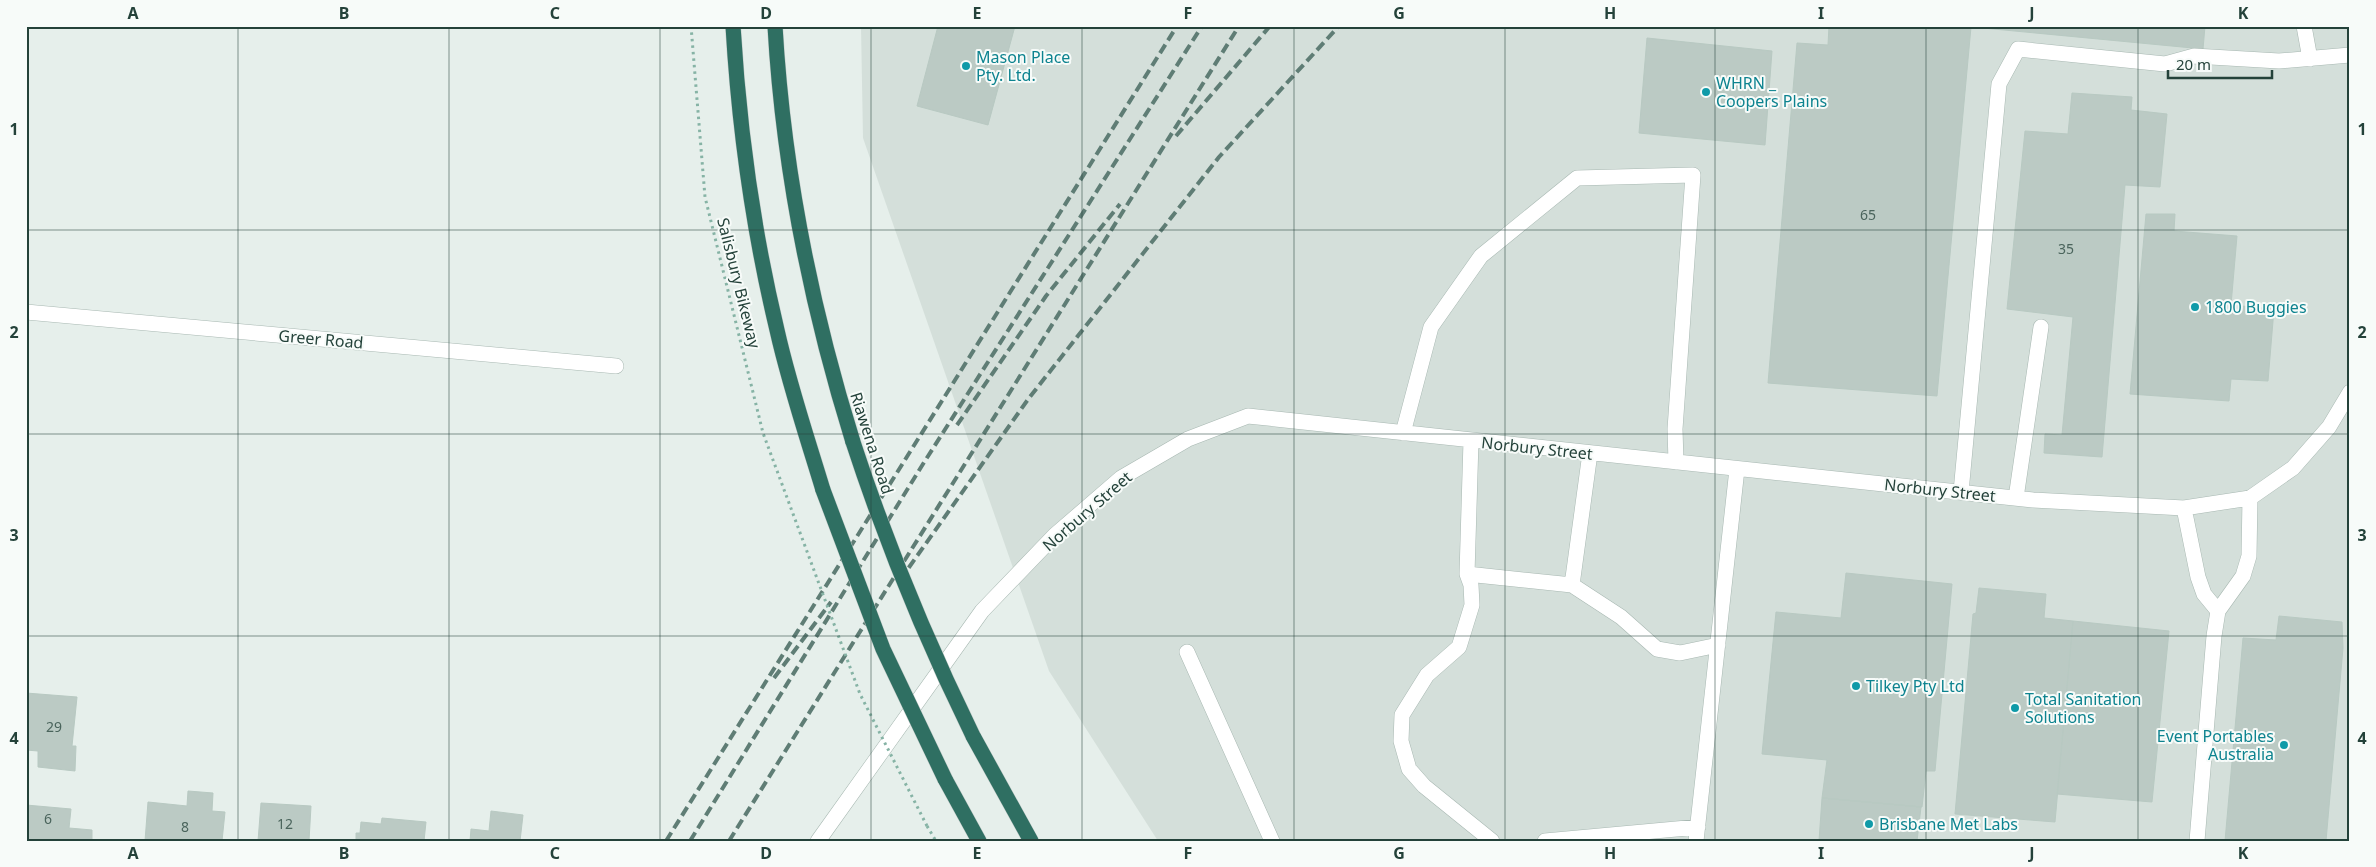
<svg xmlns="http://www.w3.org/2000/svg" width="2376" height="867" viewBox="0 0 2376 867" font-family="'Noto Sans',sans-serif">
  <rect width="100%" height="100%" fill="#e6efeb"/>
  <path fill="#d4dfda" d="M861,26H2350V841H1158L1049,671L863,138Z"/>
  <path fill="#bbcac4" stroke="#b8c9c2" d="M938,26H1015L988,125L917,106Z
    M1829,26L1971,27L1937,396L1768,383L1797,43L1828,45Z
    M1962,26H2205L2203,49Z
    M1647,38L1772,51L1765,145L1639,133Z
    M2072,93L2132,97L2131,110L2167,114L2160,187L2125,185L2102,457L2044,453L2045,434L2062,435L2073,317L2007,309L2025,131L2068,134Z
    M2146,214H2175L2174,231L2237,236L2231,305L2274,309L2268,381L2231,379L2229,401L2130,394Z
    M1846,573L1952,584L1935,771H1926L1922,807L1822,798L1827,760L1762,754L1776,612L1841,618Z
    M1979,588L2046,594L2044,618L2073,621L2055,822L1955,814L1973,614L1976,613Z
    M2279,616L2342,622L2343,648L2326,841H2225L2243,638L2276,640Z
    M2073,621L2169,631L2152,802L2057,794Z
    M26,693L77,697L72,746H76L75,771L38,767V751L26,750Z
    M188,791L213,793L212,811L225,812L222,841H145L148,802L187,806Z
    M1822,798L1921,807L1917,841H1819Z
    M261,803L311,806L309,841H258Z
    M26,805L71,809L69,828L92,830V841H26Z
    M491,811L523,815L520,841H470L471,829L489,831Z
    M382,818L426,822L424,841H356V833H360L361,822L381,824Z"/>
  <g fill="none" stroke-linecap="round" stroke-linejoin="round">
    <g stroke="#a8b8b2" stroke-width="16">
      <path id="minor" d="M2304,26L2310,59
        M26,312L616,366
        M1403,433L1431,327L1481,256L1577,178L1693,175L1675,429L1676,462
        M1471,441L1467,574L1471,585L1472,605L1459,647L1427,675L1402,715L1401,741L1409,769L1424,786L1492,841
        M1961,492L1999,84L2018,49L2165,64L2194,56L2279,61L2350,55
        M2016,498L2041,327
        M2184,508L2198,577L2204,594L2218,611
        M1467,574L1572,585L1621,617L1657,649L1680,653L1718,645
        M1572,585L1590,453
        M1187,652L1272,841
        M818,841L982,611L1055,535L1121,478L1188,439L1248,416L2033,500L2184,508L2250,498L2293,468L2329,427L2350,392
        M1545,841L1698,827
        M1696,841L1737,469
        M2197,841L2214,636L2218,611L2243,576L2249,556L2250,498"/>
    </g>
    <g stroke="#c2cac8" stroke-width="16">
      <path id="highway" d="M733,26C739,128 753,230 777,330C789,384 807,437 823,490
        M775,26C783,167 811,307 853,442
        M973,736L1031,841
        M945,779L979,841"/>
    </g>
    <path stroke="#86b3a5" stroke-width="3" stroke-dasharray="2.5 4" stroke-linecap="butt" d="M691,26L705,197L763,433L802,538
      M927,826L936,841"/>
    <use href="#minor" stroke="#fff" stroke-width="15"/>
    <use href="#highway" stroke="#2f6f62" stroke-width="15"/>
    <path stroke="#5f7d75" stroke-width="4" stroke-dasharray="10 5" stroke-linecap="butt" d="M1176,136L1270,26
      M957,425L1046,296L1120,204
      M900,580L1029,398L1219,157L1339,26
      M774,678L831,602
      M666,841L1177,26
      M690,841L923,464L1202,26
      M729,841L1239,26"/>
    <g stroke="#c2cac8" stroke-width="16" stroke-linecap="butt">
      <path id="highway-bridge" d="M853,442C886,543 926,640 973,736
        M823,490L883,649L945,779"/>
    </g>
    <path stroke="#86b3a5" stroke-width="3" stroke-dasharray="2.5 4" stroke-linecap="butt" d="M802,538L860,694L927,826"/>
    <use href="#highway-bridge" stroke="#2f6f62" stroke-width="15"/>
  </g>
  <path fill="none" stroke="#24423a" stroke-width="1" stroke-opacity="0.55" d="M238,26V841M449,26V841M660,26V841M871,26V841M1082,26V841M1294,26V841M1505,26V841M1715,26V841M1926,26V841M2138,26V841M26,230H2350M26,434H2350M26,636H2350"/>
  <g fill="#0f9aa8" stroke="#f7fbf9" stroke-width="2">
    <circle cx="966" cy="66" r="5"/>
    <circle cx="1706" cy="92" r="5"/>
    <circle cx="2195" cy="307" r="5"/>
    <circle cx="1856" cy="686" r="5"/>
    <circle cx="2015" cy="708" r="5"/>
    <circle cx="2284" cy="745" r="5"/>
    <circle cx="1869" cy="824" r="5"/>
  </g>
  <g text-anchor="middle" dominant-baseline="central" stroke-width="4" stroke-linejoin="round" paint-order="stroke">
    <g font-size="14" fill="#4a645c">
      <text x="1868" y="214">65</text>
      <text x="2066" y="248">35</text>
      <text x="54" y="726">29</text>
      <text x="48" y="818">6</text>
      <text x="285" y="823">12</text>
      <text x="185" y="826">8</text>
    </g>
    <g font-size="16" fill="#0d838f" stroke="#f7fbf9" text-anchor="start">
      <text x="976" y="57">Mason Place<tspan x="976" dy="18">Pty. Ltd.</tspan></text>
      <text x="1716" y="83">WHRN _<tspan x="1716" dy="18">Coopers Plains</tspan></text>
      <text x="2205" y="307">1800 Buggies</text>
      <text x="1866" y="686">Tilkey Pty Ltd</text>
      <text x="2025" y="699">Total Sanitation<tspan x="2025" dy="18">Solutions</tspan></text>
      <text x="2274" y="736" text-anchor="end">Event Portables<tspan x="2274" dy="18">Australia</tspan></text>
      <text x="1879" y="824">Brisbane Met Labs</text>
    </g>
    <g font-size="16" fill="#24423a" stroke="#f7fbf9">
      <text transform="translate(739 283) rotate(76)">Salisbury Bikeway</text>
      <text transform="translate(321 339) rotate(5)">Greer Road</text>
      <text transform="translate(872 443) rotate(72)">Riawena Road</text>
      <text transform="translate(1537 448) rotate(6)">Norbury Street</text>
      <text transform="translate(1940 490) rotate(6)">Norbury Street</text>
      <text transform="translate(1087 511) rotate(-41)">Norbury Street</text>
    </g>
  </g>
  <rect width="2376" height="867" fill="none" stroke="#f7fbf9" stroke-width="55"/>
  <path d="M2168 70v8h104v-8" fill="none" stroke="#24423a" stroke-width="2.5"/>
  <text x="2176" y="70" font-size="15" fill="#24423a" stroke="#f7fbf9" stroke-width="4" paint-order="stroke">20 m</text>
  <rect x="28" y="28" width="2320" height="812" fill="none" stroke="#24423a" stroke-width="2"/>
  <g font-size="16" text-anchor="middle" font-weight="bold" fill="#24423a">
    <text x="133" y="19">A</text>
    <text x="344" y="19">B</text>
    <text x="555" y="19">C</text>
    <text x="766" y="19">D</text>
    <text x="977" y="19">E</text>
    <text x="1188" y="19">F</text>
    <text x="1399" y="19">G</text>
    <text x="1610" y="19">H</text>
    <text x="1821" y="19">I</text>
    <text x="2032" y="19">J</text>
    <text x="2243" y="19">K</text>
    <text x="14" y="135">1</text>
    <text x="2362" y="135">1</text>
    <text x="14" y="338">2</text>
    <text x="2362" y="338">2</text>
    <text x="14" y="541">3</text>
    <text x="2362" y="541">3</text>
    <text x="14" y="744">4</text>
    <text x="2362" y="744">4</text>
    <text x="133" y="859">A</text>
    <text x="344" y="859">B</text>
    <text x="555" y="859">C</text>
    <text x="766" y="859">D</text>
    <text x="977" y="859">E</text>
    <text x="1188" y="859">F</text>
    <text x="1399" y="859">G</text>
    <text x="1610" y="859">H</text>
    <text x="1821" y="859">I</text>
    <text x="2032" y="859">J</text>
    <text x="2243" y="859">K</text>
  </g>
</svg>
